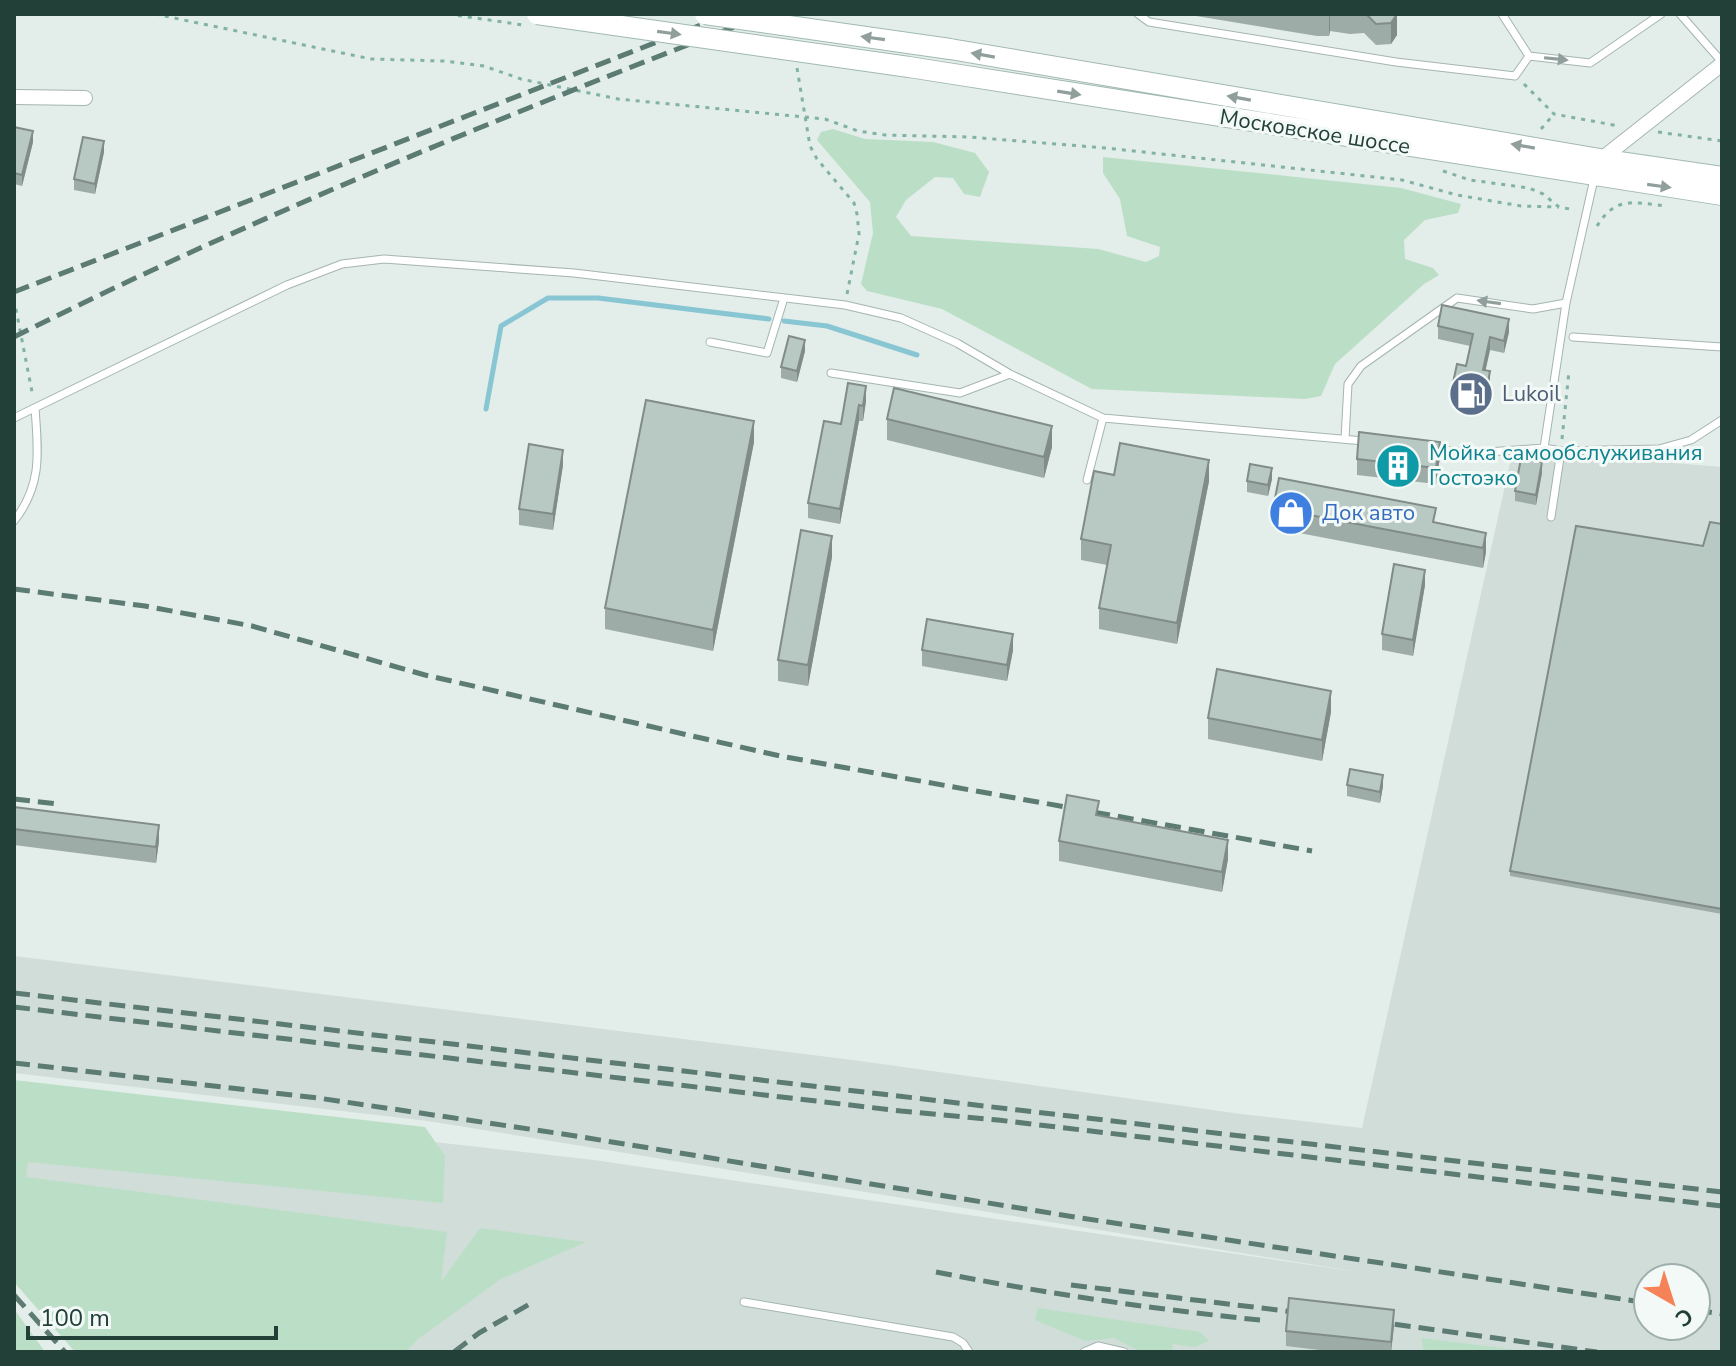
<svg xmlns="http://www.w3.org/2000/svg" width="1736" height="1366" viewBox="0 0 1736 1366" font-family="'Nunito Sans',sans-serif">
  <rect width="100%" height="100%" fill="#e3ede9"/>
  <path fill="#d1ddd8" fill-rule="evenodd" d="M1513,450L1722,467V1352H98L14,1255V1095L594,1160L1365,1273L428,1121L14,1073V956L860,1061L1241,1114L1362,1128ZM1648,1278H1696V1326H1648Z"/>
  <path fill="#bbdfc6" d="M833,129L865,139L933,142L975,153L989,172L980,197L964,194L953,178L935,177L906,200L896,217L911,236L1098,249L1146,262L1159,256L1160,247L1127,236L1120,199L1103,173V157L1401,188L1461,204L1458,213L1425,220L1404,240L1405,259L1433,268L1439,275L1424,284L1335,364L1321,396L1305,399L1092,389L942,309L867,291L861,284L873,233L870,202L817,140L821,132Z
    M14,1080L425,1127L445,1156L443,1203L28,1162L26,1177L447,1232L441,1282L480,1228L586,1242L501,1279L418,1339L405,1352H75L14,1282Z
    M1038,1308L1200,1332L1209,1341L1195,1347L1172,1344L1173,1352H1141L1114,1338L1085,1341L1035,1320Z
    M14,1310L17,1313L45,1352H14Z
    M1422,1338L1534,1352H1423Z"/>
  <g fill="none" stroke-linecap="round" stroke-linejoin="round">
    <path stroke="#89c6d4" stroke-width="5" d="M784,321L827,326L917,355
      M486,409L501,326L548,298H598L769,319"/>
    <g stroke="#a5b5b0" stroke-width="9">
      <path id="service" d="M1138,14L1149,22L1396,62L1515,76L1529,56
        M1502,14L1529,56L1590,63L1661,14
        M1680,14L1722,62
        M1573,337L1722,347
        M710,342L767,353L784,298
        M831,373L960,393L1010,374L1103,418L1364,441
        M14,418L287,285L342,264L384,259L574,273L845,305L901,318L957,343L1010,374
        M1345,439L1348,384L1361,366L1457,298L1533,309L1566,303
        M1544,448L1566,303L1594,179
        M1432,449L1474,453L1544,448L1561,451L1659,449L1691,440L1722,420
        M1087,480L1103,418
        M1551,517L1561,451
        M14,521C43,484 38,451 35,408
        M744,1302L953,1337L963,1343L969,1352
        M1084,1352L1098,1346L1124,1352"/>
    </g>
    <g stroke="#a5b5b0" stroke-width="16">
      <path id="minor" d="M14,97L85,98
        M1599,161L1722,64"/>
    </g>
    <g stroke="#a1b9b1" stroke-width="22">
      <path id="secondary" d="M950,49L1600,159L1722,177
        M909,67L1722,195"/>
    </g>
    <path stroke="#82b2a4" stroke-width="3" stroke-dasharray="4 6" stroke-linecap="butt" d="M155,14L371,59L444,61L484,66L521,79L618,99L825,119L858,131L885,135L969,137L1106,148L1402,180L1457,195L1521,206L1559,207
      M797,68L810,146L817,159L854,203L857,214L859,234L847,294
      M1524,84L1554,114L1619,126
      M1541,129L1554,114
      M1658,132L1722,141
      M1443,171L1470,180L1529,188L1543,194L1559,207L1575,210
      M1597,226C1616,195 1635,203 1667,206
      M14,299L33,397
      M1562,439L1569,371"/>
    <use href="#service" stroke="#fff" stroke-width="7"/>
    <use href="#minor" stroke="#fff" stroke-width="14"/>
    <use href="#secondary" stroke="#fff" stroke-width="20"/>
    <path stroke="#5c7b73" stroke-width="5" stroke-dasharray="16 8" stroke-linecap="butt" d="M14,292L729,14
      M14,337C259,214 513,112 768,14
      M14,589L145,606L252,626L425,675L780,756L1312,851
      M14,799L59,804
      M14,993L1722,1192
      M14,1007L901,1111L998,1120L1722,1206
      M14,1063L318,1098L563,1134L1081,1218L1648,1303
      M936,1272C1044,1293 1151,1309 1260,1320
      M1071,1285L1311,1314
      M14,1295L65,1352
      M1696,1310L1722,1314
      M1371,1321L1597,1352
      M454,1352L479,1333L535,1301"/>
    <g stroke="#a1b9b1" stroke-width="22" stroke-linecap="butt">
      <path id="secondary-bridge" d="M537,14L909,67
        M705,14L950,49"/>
    </g>
    <path stroke="#82b2a4" stroke-width="3" stroke-dasharray="4 6" stroke-linecap="butt" d="M448,14L523,25"/>
    <use href="#secondary-bridge" stroke="#fff" stroke-width="20"/>
  </g>
  <path fill="#9eaca7" d="M1184,14H1397V35L1391,44L1376,45L1364,33L1350,34L1330,31L1329,36H1317Z
    M14,127L33,142L22,186L14,184Z
    M104,152L95,194L74,190V179Z
    M1438,326L1509,332L1504,353L1490,350L1485,370L1490,384L1485,412L1451,405V392L1466,366L1470,346L1438,339Z
    M805,351L797,382L781,378V367Z
    M848,383L866,401L863,421H859L840,524L808,518V503L841,424Z
    M887,419L1052,447L1044,478L887,440Z
    M754,442L713,651L605,629V608Z
    M1440,457L1436,484L1357,475V459Z
    M563,465L553,530L519,525V509Z
    M1542,473L1536,505L1515,501V491Z
    M1114,475L1209,481L1177,644L1099,629V608L1107,565L1081,560V539Z
    M1272,479L1268,496L1247,492V481Z
    M1273,508L1436,523L1486,533V552L1483,568L1273,528Z
    M1722,524V914L1510,876V871L1703,546Z
    M832,557L808,686L778,681V660Z
    M1425,585L1413,656L1382,650V634Z
    M922,650H1013L1007,681L922,666Z
    M1331,712L1322,761L1208,739V718Z
    M1347,785L1383,786L1380,803L1347,796Z
    M14,807L159,841L156,863L14,845Z
    M1099,816L1228,859L1222,892L1059,861V841Z
    M1394,1326L1391,1352H1336L1286,1346V1331Z"/>
  <path fill="#818c88" d="M1329,14H1330V31L1329,36Z
    M1397,14V35L1391,44V23Z
    M33,131V142L22,186V175Z
    M104,141V152L95,194V184Z
    M1509,319V332L1504,353V341Z
    M1490,337V350L1483,382V370Z
    M805,340V351L797,382V371Z
    M1490,371V384L1485,412V399Z
    M866,386V401L863,421V406Z
    M859,405V421L840,524V509Z
    M754,421V442L713,651V630Z
    M1052,426V447L1044,478V457Z
    M1440,442V457L1436,484V468Z
    M563,450V465L553,530V514Z
    M1209,460V481L1177,644V623Z
    M1542,462V473L1536,505V495Z
    M1272,468V479L1268,496V485Z
    M1486,533V552L1483,568V548Z
    M832,536V557L808,686V665Z
    M1425,570V585L1413,656V640Z
    M1013,634V650L1007,681V665Z
    M1331,691V712L1322,761V740Z
    M1383,775V786L1380,803V792Z
    M159,825V841L156,863V847Z
    M1228,840V859L1222,892V872Z
    M1394,1310V1326L1391,1352V1342Z"/>
  <path fill="#b8c8c2" stroke="#818c88" stroke-width="2" d="M1366,14H1397L1391,23L1376,24Z
    M14,127L33,131L22,175L14,173Z
    M83,137L104,141L95,184L74,179Z
    M1442,305L1509,319L1504,341L1490,337L1483,370L1490,371L1485,399L1451,392L1457,364L1466,366L1473,334L1438,326Z
    M789,336L805,340L797,371L781,367Z
    M848,383L866,386L863,406L859,405L840,509L808,503L824,421L841,424Z
    M894,388L1052,426L1044,457L887,419Z
    M646,400L754,421L713,630L605,608Z
    M1359,432L1440,442L1436,468L1357,459Z
    M1120,443L1209,460L1177,623L1099,608L1111,545L1081,539L1094,471L1114,475Z
    M529,444L563,450L553,514L519,509Z
    M1521,458L1542,462L1536,495L1515,491Z
    M1250,464L1272,468L1268,485L1247,481Z
    M1279,478L1436,508L1433,522L1486,533L1483,548L1273,508Z
    M1710,522L1722,524V909L1510,871L1576,526L1703,546Z
    M801,530L832,536L808,665L778,660Z
    M1394,564L1425,570L1413,640L1382,634Z
    M927,619L1013,634L1007,665L922,650Z
    M1217,669L1331,691L1322,740L1208,718Z
    M1350,769L1383,775L1380,792L1347,785Z
    M1067,795L1099,801L1096,815L1228,840L1222,872L1059,841Z
    M14,807L159,825L156,847L14,829Z
    M1289,1298L1394,1310L1391,1342L1286,1331Z"/>
  <defs><path id="oneway-solid" d="M-6-.8H1V-3.2L6.5 0L1 3.2V.8H-6Z" transform="scale(2)"/></defs>
  <g fill="#909f9c">
    <use href="#oneway-solid" transform="translate(669 33) rotate(8)"/>
    <use href="#oneway-solid" transform="translate(873 38) rotate(-172)"/>
    <use href="#oneway-solid" transform="translate(983 55) rotate(-170)"/>
    <use href="#oneway-solid" transform="translate(1556 59) rotate(6)"/>
    <use href="#oneway-solid" transform="translate(1069 93) rotate(9)"/>
    <use href="#oneway-solid" transform="translate(1239 98) rotate(-170)"/>
    <use href="#oneway-solid" transform="translate(1523 146) rotate(-170)"/>
    <use href="#oneway-solid" transform="translate(1659 186) rotate(8)"/>
    <use href="#oneway-solid" transform="translate(1489 302) rotate(-172)"/>
  </g>
  <defs>
    <g id="fuel-disc" transform="scale(2.3)"><circle r="9.5" fill="#5c6f8a" stroke="#f3f9f7"/><path d="M-5.5-6h7V0h2V4h1.3V-2.5L3-4.5l.8-.8L6-3V5H2.5V1h-1V6h-7ZM-4.2-4.7v3.2H.2V-4.7Z" fill="#fff"/></g>
    <g id="building-disc" transform="scale(2.3)"><circle r="9.5" fill="#0f9aa8" stroke="#f3f9f7"/><path d="M-4-6H4V6H1V3H-1V6H-4ZM-2.5-4.3h1.7v1.8h-1.7ZM.8-4.3h1.7v1.8H.8ZM-2.5-1h1.7V.8h-1.7ZM.8-1h1.7V.8H.8Z" fill="#fff"/></g>
    <g id="shop-disc" transform="scale(2.3)"><circle r="9.5" fill="#3f7fe0" stroke="#f3f9f7"/><path d="M-5-2.5h2.3a2.7 3.5 0 0 1 5.4 0H5L5.5 6h-11ZM-1.5-2.5h3a1.5 2.3 0 0 0-3 0Z" fill="#fff"/></g>
  </defs>
  <g fill-rule="evenodd">
    <use href="#fuel-disc" x="1471" y="394"/>
    <use href="#building-disc" x="1398" y="466"/>
    <use href="#shop-disc" x="1291" y="513"/>
  </g>
  <g text-anchor="middle" dominant-baseline="central" stroke-width="6" stroke-linejoin="round" paint-order="stroke">
    <g font-size="22" fill="#223f38" stroke="#f3f9f7">
      <text transform="translate(1315 132) rotate(9)">Московское шоссе</text>
    </g>
    <g font-size="22" fill="#4e5e75" stroke="#f3f9f7" text-anchor="start">
      <text x="1502" y="394">Lukoil</text>
    </g>
    <g font-size="22" fill="#0d838f" stroke="#f3f9f7" text-anchor="start">
      <text x="1429" y="453">Мойка самообслуживания<tspan x="1429" dy="25">Гостоэко</tspan></text>
    </g>
    <g font-size="22" fill="#366cbe" stroke="#f3f9f7" text-anchor="start">
      <text x="1322" y="513">Док авто</text>
    </g>
  </g>
  <rect width="1736" height="1366" fill="none" stroke="#223f38" stroke-width="32"/>
  <g transform="translate(1672 1302) rotate(141)"><circle r="38" fill="#f3f9f7" stroke="#9fafab" stroke-width="2"/>
  <path d="M0-6L14 30L0 20L-14 30Z" fill="#f68258"/>
  <text y="-12" font-size="22" font-weight="bold" text-anchor="middle" fill="#223f38">С</text>
  </g>
  <path d="M28 1326v12h248v-12" fill="none" stroke="#223f38" stroke-width="4"/>
  <text x="40" y="1326" font-size="24" fill="#223f38" stroke="#f3f9f7" stroke-width="6" paint-order="stroke">100 m</text>
</svg>
